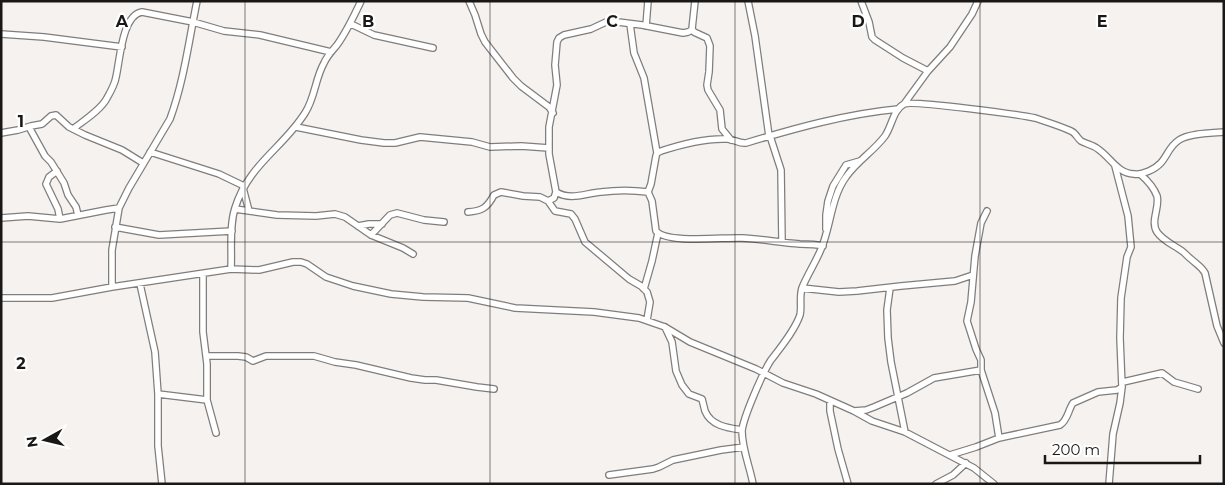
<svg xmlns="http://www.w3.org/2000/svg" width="1225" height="485" viewBox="0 0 1225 485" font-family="Montserrat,sans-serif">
  <rect width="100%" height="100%" fill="#f6f2ef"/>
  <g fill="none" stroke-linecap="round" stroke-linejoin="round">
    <g stroke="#817d7b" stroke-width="8">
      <path id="minor" d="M469,1L475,15L481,34L485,42L513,78L521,86L549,107L553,113
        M695,1L692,29L694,32L707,38L710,46L709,72L707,85L708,90L720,110L722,129L731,140
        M748,1L755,36L769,136
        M861,1L869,22L872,37L875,40L903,58L928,71
        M351,24L374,35L433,48
        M630,24L634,53L644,78L657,153
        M646,26L648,1
        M1,34L44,37L122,47
        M904,104L928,71L950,47L972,14L978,1
        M29,127L45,156L51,162L64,183L68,195L76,207L78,215
        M296,127L361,140L384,143H395L420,137L472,142L490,147L521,146L549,148
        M73,129C83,121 101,110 107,98C111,91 115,84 116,77C120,60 122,15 142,12L193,22L224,31L260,35L331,52
        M1,133L18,130L31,126L42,124L51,116L56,115L69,127L85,135L122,150L143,163
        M770,136L781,170L782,242
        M150,152L219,174L244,186
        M57,171L49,177L46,184L58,209L60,219
        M1140,174C1147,180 1154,188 1157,196C1160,208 1150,221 1157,232C1163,241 1174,245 1182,251C1185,253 1188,257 1191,259C1196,264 1201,266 1205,273L1217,326L1224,343
        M243,188L249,211
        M556,192C571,201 586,193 601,192C616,190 633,190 648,192L652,201L656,231C667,244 725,237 742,238C762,239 781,243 800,244C808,244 815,244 823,246
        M648,192L651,184L656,156L657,153L661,151C682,144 704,138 727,139C734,139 739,144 746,143C796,128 846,114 898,109
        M548,201L554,198L556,192L549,154V127L557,85L555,65L557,42L559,38L564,35L591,29L606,22H618L642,25L683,33L688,32L692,30
        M235,209L277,215L316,216L335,214L345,217L371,235L403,248L413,254
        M987,211L981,223L975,256L971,302L967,321L976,349L981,360V370L995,413L999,438
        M468,212C482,211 487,208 494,195L501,192L523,196L540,197L548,201L555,211L571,214L575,219L585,242L629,279L641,286L647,292L650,302L647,320
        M1,218L28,216L60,219L106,210L119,208
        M358,226L369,224H382
        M115,227L159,235L232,231
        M826,229V215L828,201L833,186L846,165L860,161
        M371,235L390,215L397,213L424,220L444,222
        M231,269C232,250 229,227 235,208C248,165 283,148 305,113C315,98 315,79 324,63C327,56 332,51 337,45C347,31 354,16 361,1
        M203,274V332L207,364V400L216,433
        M140,284L155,352L158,394V446L162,484
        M112,287V250L119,208L129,188L170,119C184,81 189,40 197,1
        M802,288L839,292L857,291L901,286L955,281L973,275
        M890,288L887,310L888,338L891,362L905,432
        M644,289L652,261L658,233
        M1,298H52L112,287L231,269L259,270L293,262H301L307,264L326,277L353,286L391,294L423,297L468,298L515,308L594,312L639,318L665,327L690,342L756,369L783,383L816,394L854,411L872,421L905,432L974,468L994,484
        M665,327L672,342L676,371L682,385L689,394L702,399C703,403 704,407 705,411C711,426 728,428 742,430
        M206,356H238L246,357L253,361L266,356H314L335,362L356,365L411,378L425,380H436L477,387L494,389
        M1123,382L1162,373L1174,382L1198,389
        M158,394L207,400
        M830,401V411L838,449L848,484
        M854,411L866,410L874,407L907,393L934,378L981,370
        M950,455L976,447L999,438L1060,425C1068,420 1068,410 1073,403L1098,392L1117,390L1122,387
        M609,475L653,469L659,467L673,460L721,450L744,447
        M753,484C750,467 742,449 742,431C743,418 763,372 771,360C781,347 795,330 800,315C802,307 799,298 802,288C808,273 818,259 823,244C831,222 832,196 846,177C857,161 874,151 885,136C892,126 893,110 904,104C912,100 1021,115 1035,118C1047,122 1060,126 1071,131C1076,133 1077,138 1081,141C1086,144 1093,145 1098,149C1111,158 1117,173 1134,174C1139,175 1144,173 1149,171C1168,163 1165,149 1179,140C1189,133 1212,133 1224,132
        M936,484L953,475L966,463
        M1109,484L1113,434L1120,403L1122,387L1120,338L1121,298L1127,257L1131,247L1128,216L1115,166"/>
    </g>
    <use href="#minor" stroke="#fff" stroke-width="5.5"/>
  </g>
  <path fill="none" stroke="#1a1817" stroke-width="1" stroke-opacity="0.55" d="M245,1V484M490,1V484M735,1V484M980,1V484M1,242H1224"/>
  <g font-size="16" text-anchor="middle" font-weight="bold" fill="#1a1817" stroke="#fff" stroke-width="4.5" stroke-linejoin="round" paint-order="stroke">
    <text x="122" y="27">A</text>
    <text x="368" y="27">B</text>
    <text x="612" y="27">C</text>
    <text x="858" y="27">D</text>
    <text x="1102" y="27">E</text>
    <text x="21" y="127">1</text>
    <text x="21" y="369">2</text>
  </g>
  <rect width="1225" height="485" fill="none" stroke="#1a1817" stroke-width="5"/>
  <g transform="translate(45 440) rotate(262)" stroke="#ffffff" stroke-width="4" paint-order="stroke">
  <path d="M0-4L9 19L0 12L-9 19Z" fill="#1a1817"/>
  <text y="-8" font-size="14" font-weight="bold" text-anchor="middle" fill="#1a1817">N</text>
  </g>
  <path d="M1045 455v8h155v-8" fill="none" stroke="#1a1817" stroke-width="2.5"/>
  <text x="1052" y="455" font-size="15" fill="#1a1817" stroke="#ffffff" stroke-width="4" paint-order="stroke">200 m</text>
</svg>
